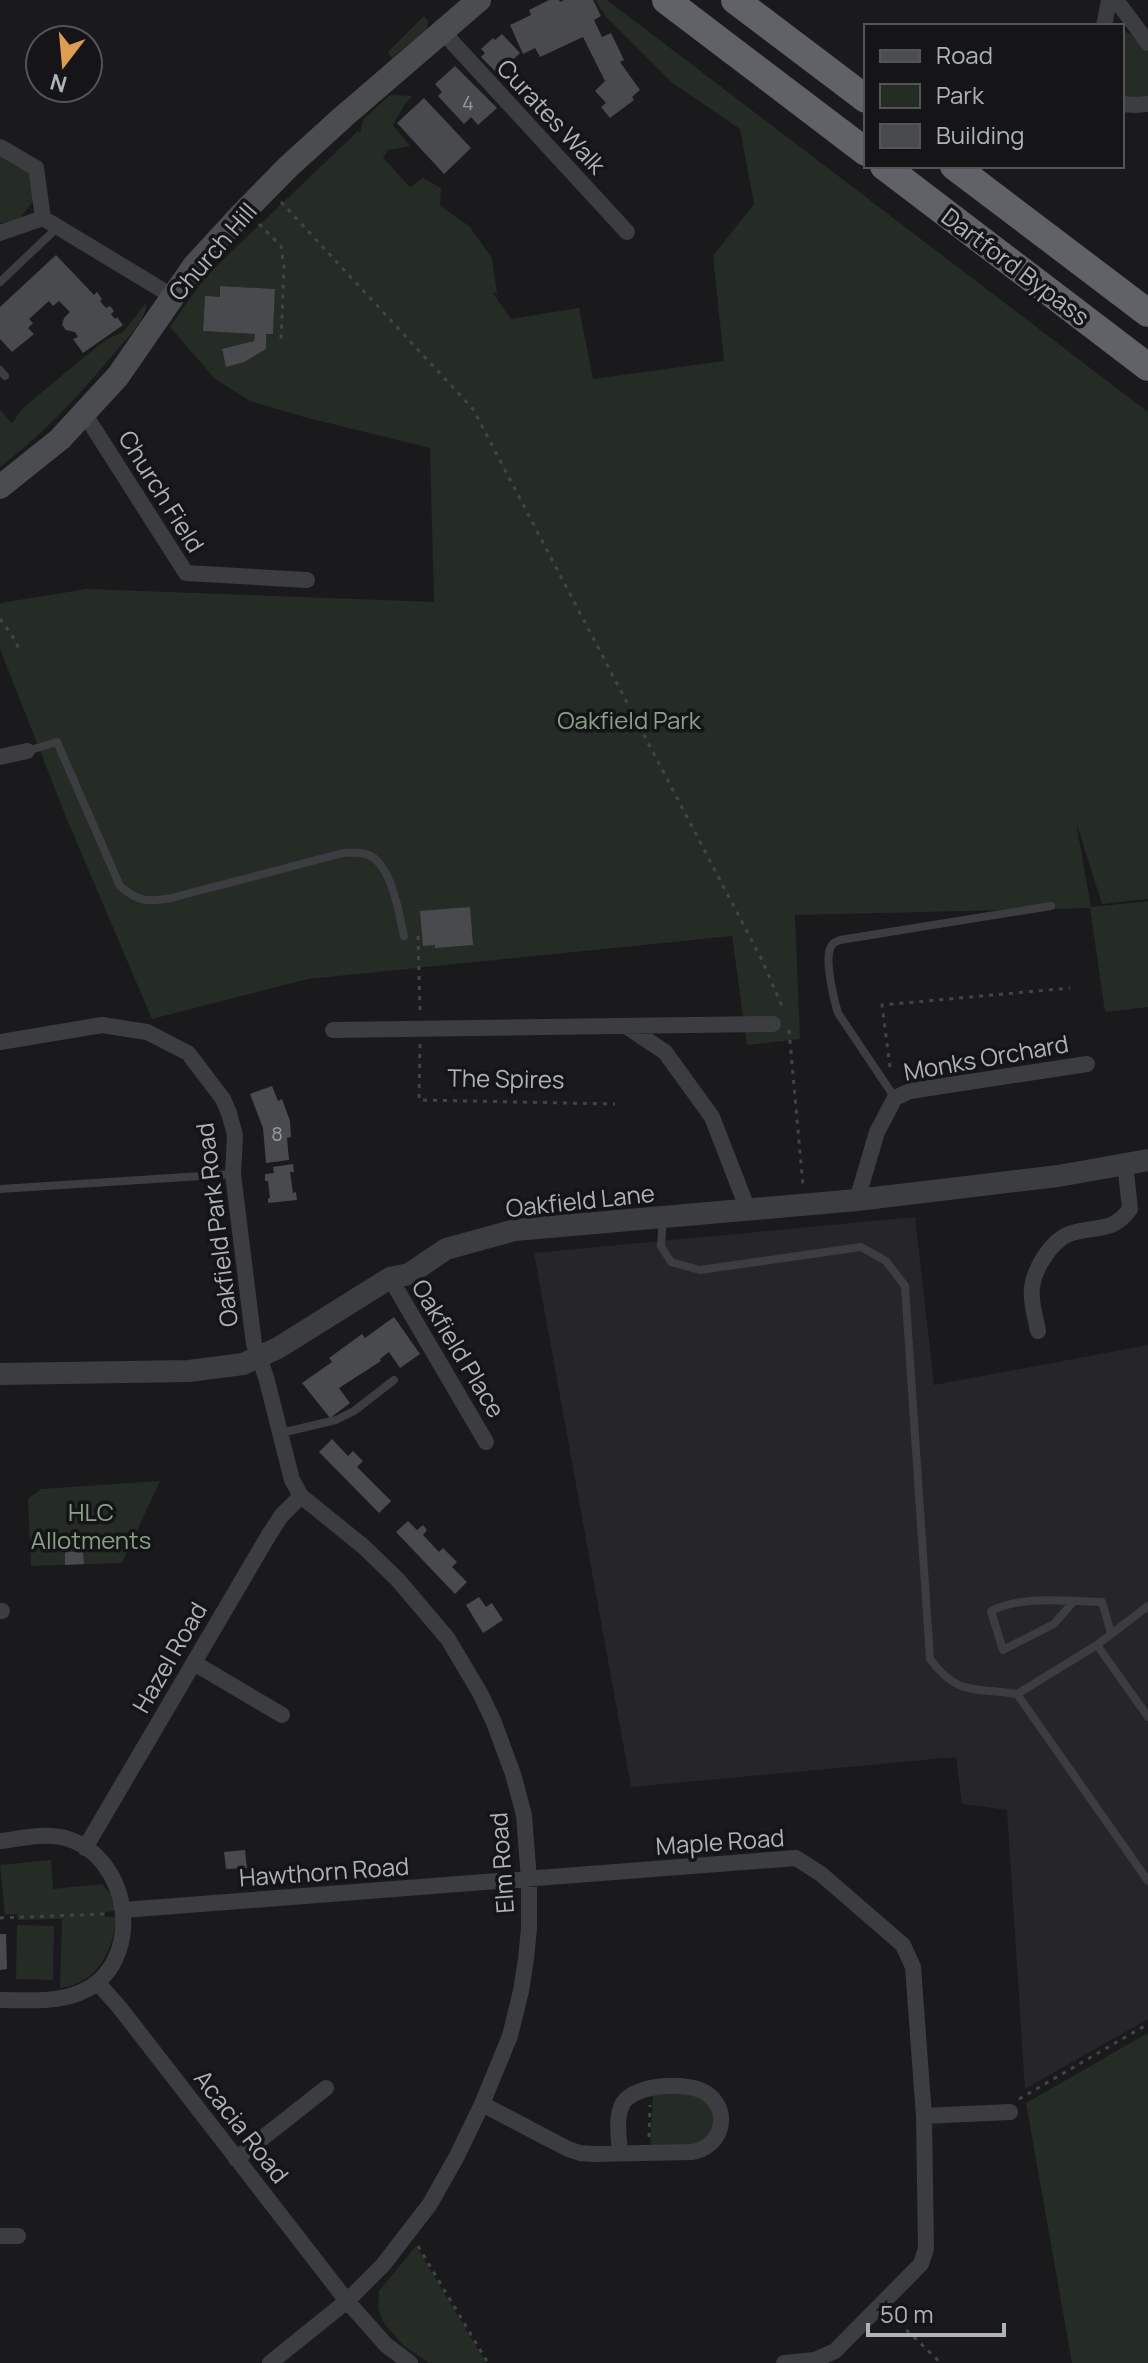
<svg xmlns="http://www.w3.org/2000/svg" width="1148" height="2363" viewBox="0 0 1148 2363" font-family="Manrope,sans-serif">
  <rect width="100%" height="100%" fill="#1a1a1c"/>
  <path fill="#262629" d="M915,1217L934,1385L1148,1345V2019L1025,2089L1007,1810L962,1804L956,1757L631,1787L534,1253Z"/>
  <path fill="#242c25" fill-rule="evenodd" d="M595,0H607L1148,412V899L1102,904L1076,822L1091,907L1148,901V1007L1105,1012L1090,908L795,915L800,1039L747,1045L732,936L308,979L152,1019L66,817L0,649V603L87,589L434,602L430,448L304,417L250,401L215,379L170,327L204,278L358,131L360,133L363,120L390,95L412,96L403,107L393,125L410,146L388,150L383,158L410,187L423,178L441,188L440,206L469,226L492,258L497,293H493L511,319L579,308L593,379L724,361L713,256L754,204L740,129L671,82L606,17ZM221,286L275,289L273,334H266L226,367L222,350L254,341L255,334L203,331L205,297H220Z
    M424,16L428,21L427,29L392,58L388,52Z
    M1122,31L1131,34L1148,52V98H1122Z
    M0,154L31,172L35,199L19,219L0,223Z
    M146,303C147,319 128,337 118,349C81,393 46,432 0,467V410L12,423L24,407L82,359L107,339L123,332Z
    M160,1481L122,1563L31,1566L28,1499L41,1489Z
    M51,1860L53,1889L102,1884L111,1895L115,1911L105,1912V1917H116C114,1950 97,1984 60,1988L62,1919L18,1920L17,1914L5,1915L0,1865Z
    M17,1925L54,1926L53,1980L16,1979Z
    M1148,2033V2363H1072L1026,2103Z
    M653,2091L697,2092L717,2115L705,2144L650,2150Z
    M416,2246L486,2363H429L403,2345L383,2322L378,2308L379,2291Z"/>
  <path fill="#494a4e" d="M549,0H559L560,2L564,0H593L601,16L594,20L602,37L611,33L624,60L620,62L640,90L632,97L634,100L610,118L601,107L606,103L595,91L605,81L583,37L540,57L535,48L523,54L510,25L531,15L529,10Z
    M502,34L520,53L498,74L481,57L485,53L481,49L493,38L495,40Z
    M455,66L497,108L478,125L471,117L464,124L438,96L442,92L435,84Z
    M424,98L471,148L444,174L397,123Z
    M56,255L94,295L97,292L102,299L100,301L106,308L110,306L114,311L111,314L115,319L117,317L123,325L83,353L73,339L78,337L75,332L66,330L62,325L64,318L70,312L59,301L53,306L49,301L29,319L33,323L28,328L34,334L12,352L0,339V307Z
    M220,286L275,289L273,334H266V349L244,362L226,367L222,349L254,341L255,334L203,331L205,296L220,297Z
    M470,907L473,945L435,948V945L423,946L420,911Z
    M272,1086L278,1101L282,1099L290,1121L291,1137L287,1138L289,1160L266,1163L263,1128L250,1094Z
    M293,1164L294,1172H290L293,1193L296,1192L297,1200L268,1203V1198H270L268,1181H265V1174L274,1173L273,1167Z
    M394,1317L420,1354L400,1368L389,1352L380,1359L381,1361L339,1388L350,1403L330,1418L302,1383L332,1362L329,1358L362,1334L365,1338Z
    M332,1439L348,1456L353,1451L363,1461L357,1467L391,1501L379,1513L319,1452Z
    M408,1521L417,1530L423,1525L427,1530L423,1535L424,1536L439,1552L443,1548L457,1562L452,1567L467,1582L455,1594L396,1532Z
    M83,1551L84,1564L65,1565V1552Z
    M479,1597L486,1607L492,1603L503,1620L483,1633L466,1605Z
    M245,1850L247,1868L226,1869L224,1852Z
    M0,1934H6L7,1969L0,1970Z"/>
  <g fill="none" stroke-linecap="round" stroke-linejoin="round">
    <path stroke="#424447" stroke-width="3" stroke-dasharray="4 6" stroke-linecap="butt" d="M281,202L473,409L762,960L784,1011
      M259,224L281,246L284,268L281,340
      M0,619L12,635L20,651
      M418,936L420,1012
      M789,1030L803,1186
      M420,1044L419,1100L615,1104
      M890,1067L882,1005L1070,988
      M0,1918L104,1914
      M1019,2099L1148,2024
      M649,2137L650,2105
      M418,2246L488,2363
      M892,2316L941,2363"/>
    <path stroke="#3b3d40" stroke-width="8" d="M0,282L58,227
      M0,370L5,376
      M27,751L57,742L120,886C138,902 148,902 171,898L343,853C354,853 365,851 374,858C393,873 399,914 404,936
      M895,1098L838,1013C834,1000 825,962 830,949C833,942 834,943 840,940L1051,906
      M0,1189L233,1174
      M663,1218L661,1246L671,1262L700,1270L861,1247L886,1261L905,1286L930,1659C958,1697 975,1687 1017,1694L1148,1881
      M281,1433L336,1420L354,1411L394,1380
      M1074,1601L1054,1624L1003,1650L991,1611C1023,1595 1067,1601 1102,1602L1111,1633
      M1097,1645L1148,1717
      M1017,1694L1097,1645L1148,1606"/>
    <path stroke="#3b3d40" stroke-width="16" d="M1116,0L1148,43
      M1104,26L1109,0
      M442,31L627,232
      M1122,104L1134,105L1148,104
      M0,147L36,168L43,218
      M0,233L43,218L172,296
      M84,413L186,573L307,580
      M0,757L27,751
      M626,1026L665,1052L712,1117L748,1210
      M333,1030L773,1024
      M0,1042L102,1025L147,1032L188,1053L223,1099L229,1113L235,1135L233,1174L254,1344L266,1377L292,1480L301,1496L364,1547L398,1580L448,1639L480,1693L493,1720L513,1774L524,1815L529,1880V1929L526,1959L521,1991L510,2036L482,2104L457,2156L430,2204L383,2265L347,2301L270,2363
      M857,1200L877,1132L895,1098L910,1091L1087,1064
      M390,1278L486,1442
      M1038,1331C1036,1319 1030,1301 1032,1288C1034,1269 1051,1241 1069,1234C1094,1225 1112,1234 1130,1209L1125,1163
      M0,1611H2
      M194,1663L282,1715
      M0,1841C19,1839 42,1833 61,1837C132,1852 148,1965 79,1993C55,2003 26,2000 0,2000
      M85,1848L270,1533L282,1515L301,1496
      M123,1910L796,1858L821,1874L903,1945L913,1967L924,2116L926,2249L921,2264L835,2351L815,2360L784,2363
      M97,1982L120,2008L347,2301L386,2345L410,2363
      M482,2104L568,2149L580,2153L593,2154L692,2152C719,2148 732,2116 710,2096C694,2080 636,2083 623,2103C615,2117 619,2137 620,2153
      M924,2116L1010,2112
      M236,2159L326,2088
      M0,2236H18"/>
    <path stroke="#3b3d40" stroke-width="22" d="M0,1374L189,1371L243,1364L278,1348L390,1278L409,1274L446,1249L515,1230L857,1200L1058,1176L1148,1160"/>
    <path stroke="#4a4c50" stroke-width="24" d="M0,487L60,439L118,376L194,266L239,217L288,167L343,117L479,0"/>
    <path stroke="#606268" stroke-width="28" d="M666,0L866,152
      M735,0L866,99
      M884,166L1148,367
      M954,166L1148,313"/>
  </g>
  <g text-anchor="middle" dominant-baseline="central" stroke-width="7" stroke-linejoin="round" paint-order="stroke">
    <g font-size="20" fill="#95999f">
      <text x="468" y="102">4</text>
      <text x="277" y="1133">8</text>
    </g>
    <g font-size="24" fill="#aeb3ba" stroke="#151517">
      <text transform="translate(552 116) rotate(47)">Curates Walk</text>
      <text transform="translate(212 251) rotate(-49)">Church Hill</text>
      <text transform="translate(1016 266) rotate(37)">Dartford Bypass</text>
      <text transform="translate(162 491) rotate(58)">Church Field</text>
      <text transform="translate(986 1057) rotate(-10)">Monks Orchard</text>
      <text transform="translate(506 1078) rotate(1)">The Spires</text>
      <text transform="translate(580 1200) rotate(-6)">Oakfield Lane</text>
      <text transform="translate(216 1225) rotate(-97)">Oakfield Park Road</text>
      <text transform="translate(459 1348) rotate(59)">Oakfield Place</text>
      <text transform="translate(169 1657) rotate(-60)">Hazel Road</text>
      <text transform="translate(720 1841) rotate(-4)">Maple Road</text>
      <text transform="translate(501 1863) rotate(-94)">Elm Road</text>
      <text transform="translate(324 1871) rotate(-4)">Hawthorn Road</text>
      <text transform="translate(242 2126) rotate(52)">Acacia Road</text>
    </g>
    <g font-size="24" fill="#89a287" stroke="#151517">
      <text x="629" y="719">Oakfield Park</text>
      <text x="91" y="1511">HLC<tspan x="91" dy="28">Allotments</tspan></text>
    </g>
  </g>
  <rect x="864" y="24" width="260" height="144" fill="#151517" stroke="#525458" stroke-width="2"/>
  <rect x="880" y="50" width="40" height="12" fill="#4a4c50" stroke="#525458" stroke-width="2"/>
  <text x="936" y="64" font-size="24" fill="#aeb3ba">Road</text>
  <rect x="880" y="84" width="40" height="24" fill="#242c25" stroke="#525458" stroke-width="2"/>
  <text x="936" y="104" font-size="24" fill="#aeb3ba">Park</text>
  <rect x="880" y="124" width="40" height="24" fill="#494a4e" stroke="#525458" stroke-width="2"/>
  <text x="936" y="144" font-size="24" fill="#aeb3ba">Building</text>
  <g transform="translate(64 64) rotate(196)"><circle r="38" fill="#151517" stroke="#525458" stroke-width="2"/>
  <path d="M0-6L14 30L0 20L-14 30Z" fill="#de9d50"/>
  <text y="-12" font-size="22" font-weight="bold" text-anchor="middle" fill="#aeb3ba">N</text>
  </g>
  <path d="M868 2323v12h136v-12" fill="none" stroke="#aeb3ba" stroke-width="4"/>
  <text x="880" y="2323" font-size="24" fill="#aeb3ba" stroke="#151517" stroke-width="6" paint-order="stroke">50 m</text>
</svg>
